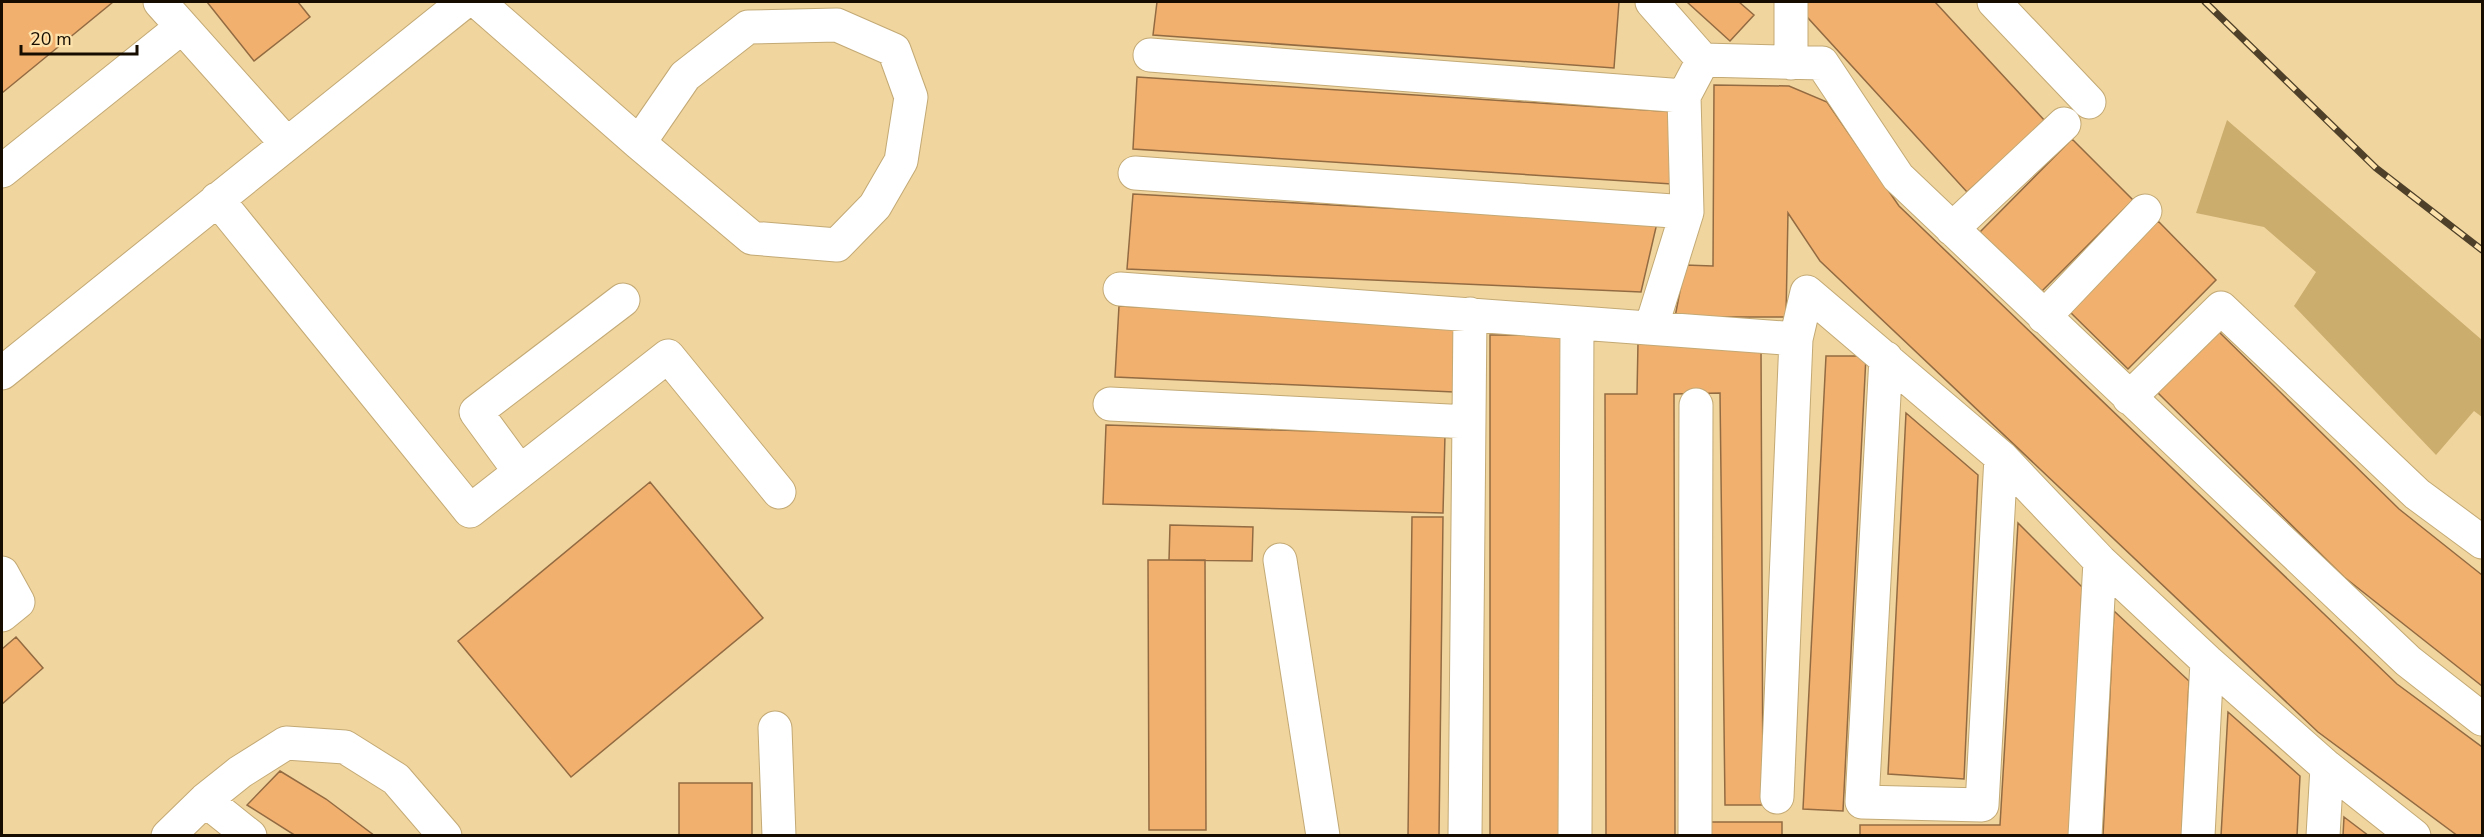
<svg xmlns="http://www.w3.org/2000/svg" width="2484" height="837" viewBox="0 0 2484 837" font-family="'Nunito Sans',sans-serif">
  <rect width="100%" height="100%" fill="#f0d59f"/>
  <path fill="#cbad6d" d="M2227,120L2482,340V417L2474,411L2436,455L2294,306L2316,272L2264,227L2196,213Z"/>
  <path fill="#f2b06f" stroke="#936b42" stroke-width="1.5" d="M2,2H113L2,93Z
    M207,2H298L310,17L254,61Z
    M1157,2H1619L1614,68L1153,35Z
    M1687,2H1739L1754,15L1730,41Z
    M1805,2H1935L2045,121L1967,192L1798,7Z
    M1137,77L1677,112L1672,184L1133,149Z
    M1714,85L1789,86L1827,102L1899,206L2397,684L2482,747V836H2458L2318,732L1820,261L1788,213L1786,317H1675L1685,265L1713,266Z
    M2072,139L2133,200L2041,292L1980,232Z
    M1133,194L1657,223L1641,292L1127,269Z
    M2158,221L2216,280L2128,369L2069,311Z
    M1119,306L1458,321L1454,392L1115,377Z
    M2216,329L2399,509L2482,575V686L2344,577L2155,390Z
    M1490,335H1563L1562,836H1490Z
    M1638,343L1761,348L1763,805H1725L1720,393L1674,394L1675,836H1606L1605,394H1637Z
    M1826,356H1866L1843,811L1803,809Z
    M1906,413L1978,475L1964,779L1888,774Z
    M1106,425L1445,435L1443,513L1103,504Z
    M650,482L763,618L571,777L458,641Z
    M1412,517H1443L1439,836H1408Z
    M2018,523L2082,587L2072,836H1860V825H2000Z
    M1170,525L1253,527L1252,561L1169,560Z
    M1148,560H1205L1206,830H1149Z
    M2114,611L2189,681L2182,836H2103Z
    M16,637L43,668L2,704V649Z
    M2228,712L2300,776L2297,836H2221Z
    M280,771L326,799L375,836H296L247,805Z
    M679,783H752V836H679Z
    M2344,817L2369,836H2343Z
    M1711,822H1782V836H1711Z"/>
  <g fill="none" stroke-linecap="round" stroke-linejoin="round">
    <g stroke="#c3a974" stroke-width="35">
      <path id="minor" d="M160,2L286,143
        M478,2L639,143L752,238L837,245L875,206L901,161L911,97L894,50L837,25L748,27L685,76L639,143
        M1652,2L1703,60
        M1994,2L2089,102
        M1150,55L1684,96
        M1791,63V2
        M2,171L182,27
        M1135,173L1687,212
        M217,199L470,511L668,356L779,492
        M1952,229L2064,124
        M1120,289L1796,339
        M2044,317L2145,211
        M1651,328L1687,212L1684,96L1703,60L1822,63L1898,177L2408,661L2482,719
        M1886,358L1862,802L1982,805L2001,457
        M2,373L464,2
        M2129,398L2221,308L2417,494L2482,542
        M1110,404L1469,422
        M520,472L476,412L623,300
        M1280,560L1323,836
        M2,573L18,602L2,615
        M775,728L779,836
        M1777,797L1796,339L1807,292L2001,457L2100,561L2207,661L2327,767L2414,836
        M205,800L250,836
        M168,836L205,800L240,772L286,743L345,747L396,779L445,836
        M1465,836L1470,314
        M1575,836L1577,323
        M1695,836L1696,405
        M2085,836L2100,561
        M2198,836L2207,661
        M2323,836L2327,767"/>
    </g>
    <use href="#minor" stroke="#fff" stroke-width="33"/>
    <g stroke="#4f4129" stroke-width="7">
      <path id="rail" d="M2205,2L2376,168L2482,250"/>
    </g>
    <use href="#rail" stroke="#fde2ab" stroke-width="4.5" stroke-dasharray="14" stroke-linecap="butt"/>
  </g>
  <rect width="2484" height="837" fill="none" stroke="#160d00" stroke-width="6"/>
  <path d="M21 45v9h116v-9" fill="none" stroke="#160d00" stroke-width="3"/>
  <text x="30" y="45" font-size="18" fill="#160d00" stroke="#fde2ab" stroke-width="4.5" paint-order="stroke">20 m</text>
</svg>
